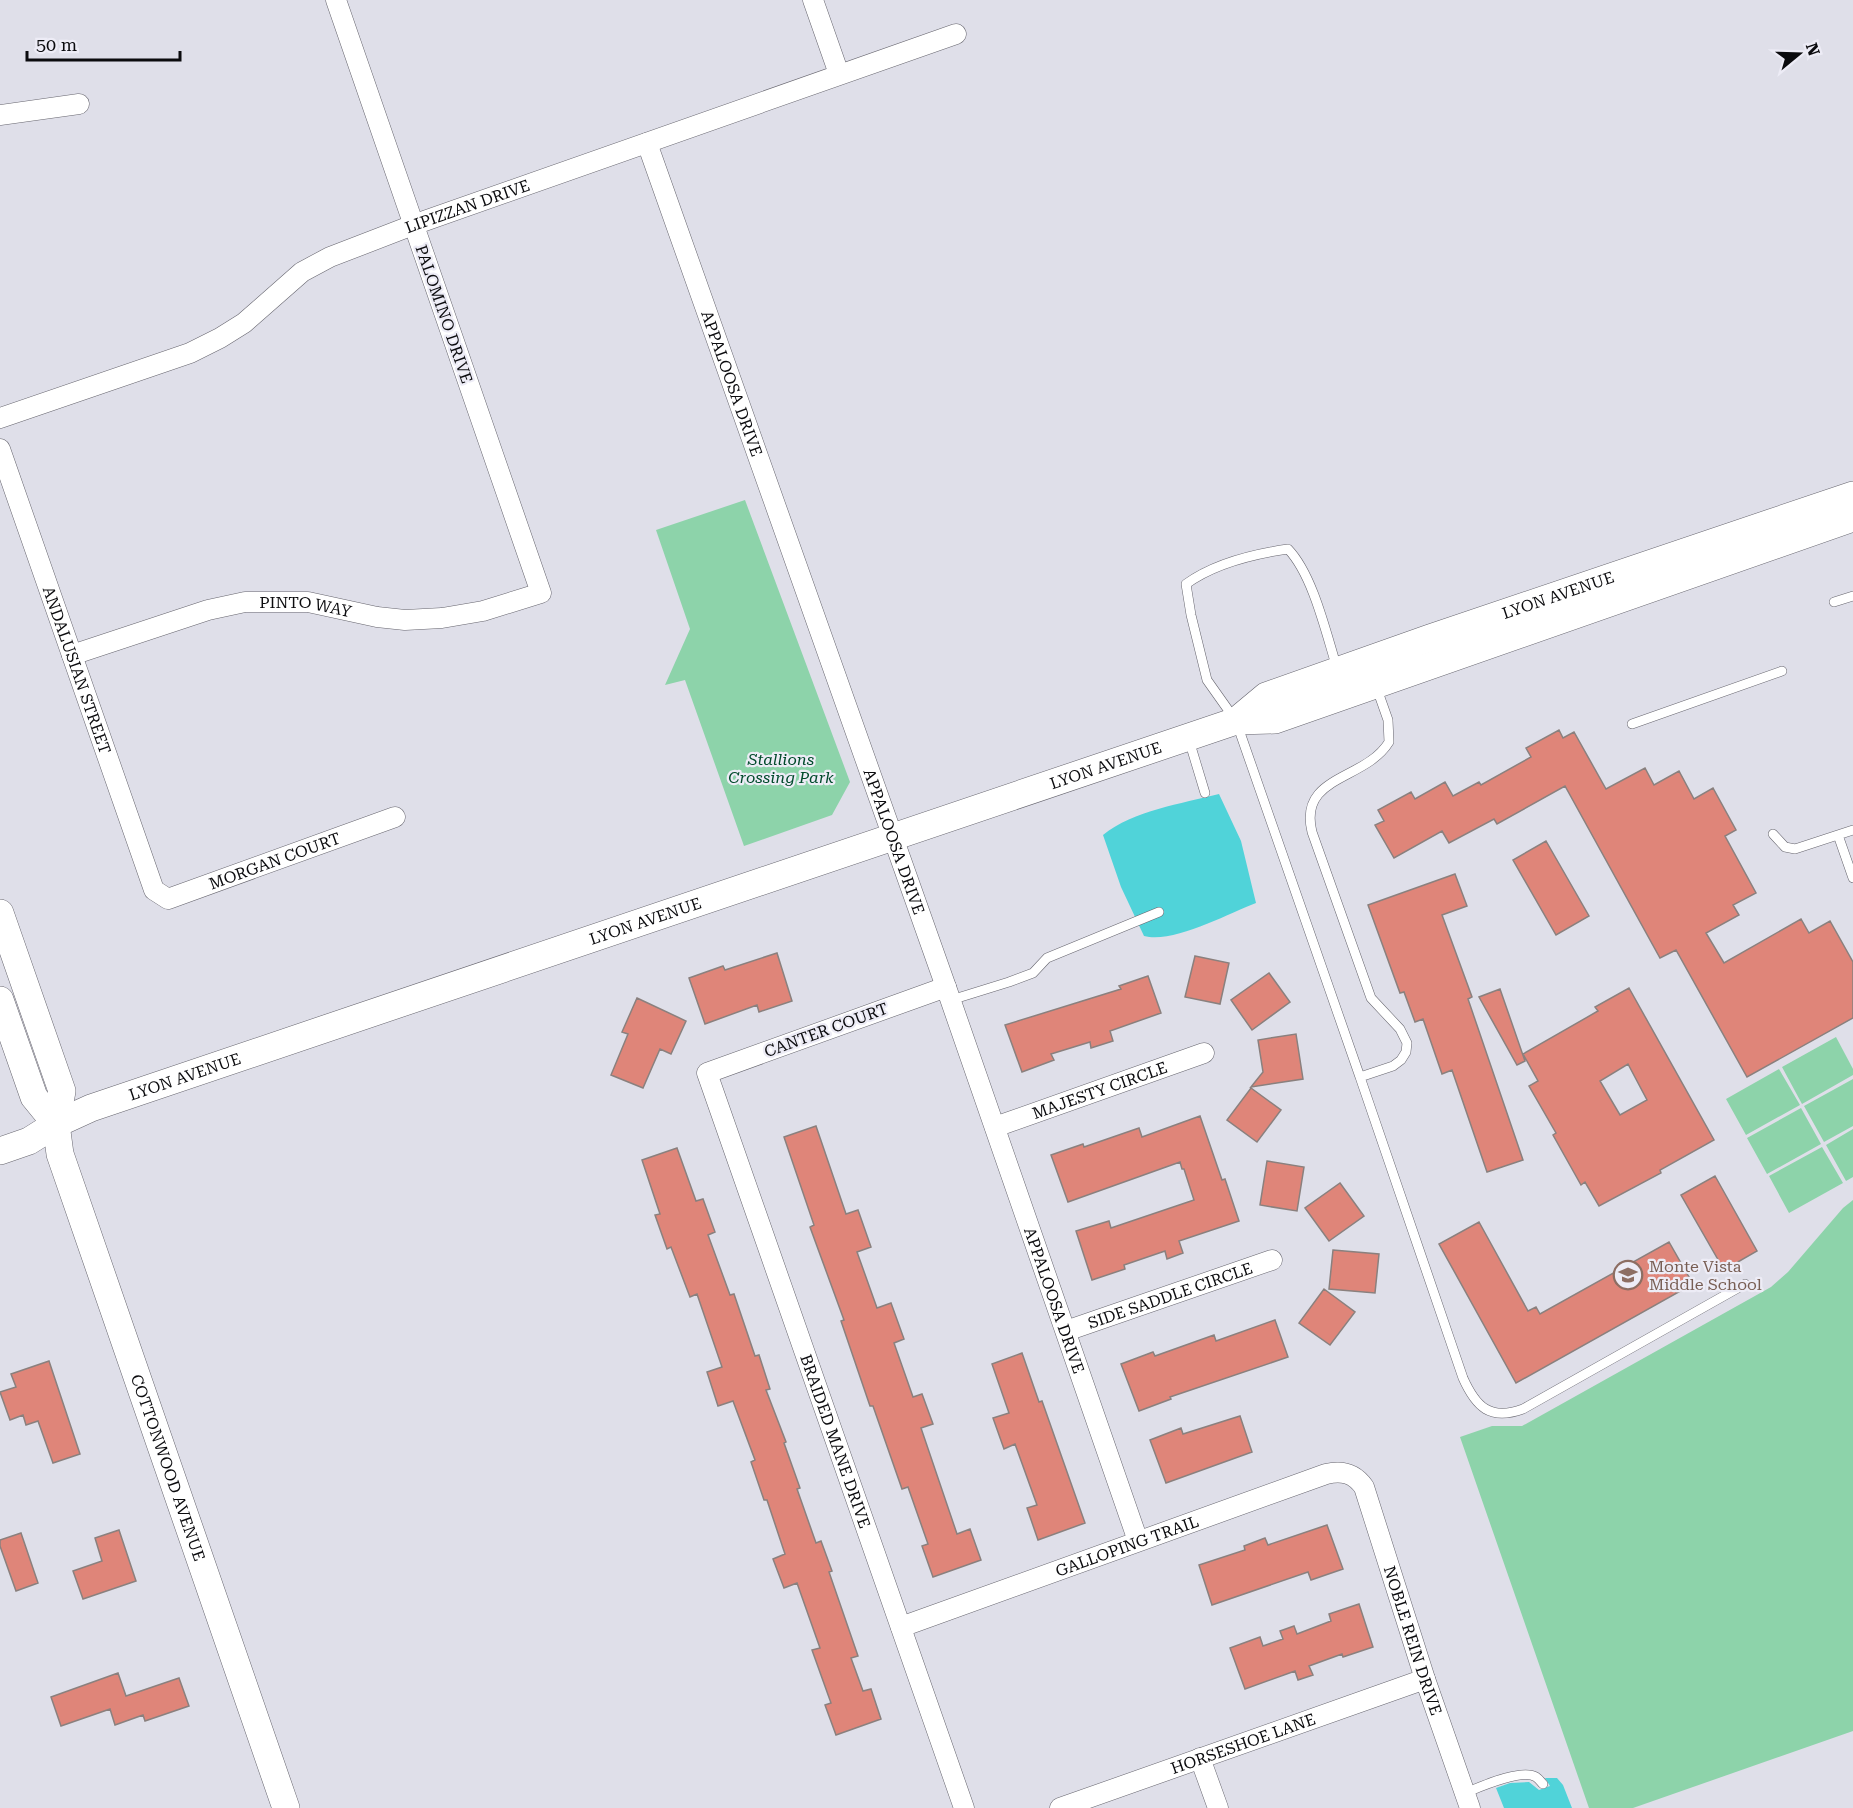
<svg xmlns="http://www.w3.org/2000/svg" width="1853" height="1808" viewBox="0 0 1853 1808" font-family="'Roboto Serif',serif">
  <rect width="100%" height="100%" fill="#dfdfe9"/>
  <path fill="#8dd3aa" d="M745,500L850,782L832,815L744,846L685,680L665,685L690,629L656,530Z
    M1836,1037L1853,1069V1075L1802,1104L1782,1067Z
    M1779,1069L1800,1105L1746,1135L1726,1099Z
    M1853,1079V1126L1824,1142L1804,1106Z
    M1801,1108L1821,1144L1767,1174L1747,1138Z
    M1853,1129V1177L1846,1181L1826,1145Z
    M1822,1147L1843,1183L1789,1213L1769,1176Z
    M1853,1200V1731L1633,1808H1589L1460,1437L1492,1426H1522L1771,1287L1788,1272L1843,1208Z"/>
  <path fill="#50d3d9" d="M1219,794L1241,841L1256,903C1227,914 1173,944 1144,936L1121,887L1103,835C1134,810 1181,804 1219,794Z
    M1545,1778H1557L1563,1785L1572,1808H1504L1496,1788L1510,1783L1529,1782L1539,1790L1550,1786Z"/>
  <path fill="#df8579" stroke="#8a807e" stroke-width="1.5" fill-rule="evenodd" d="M1559,730L1563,738L1574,732L1606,789L1645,768L1654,785L1679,771L1694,799L1713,788L1736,830L1725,836L1756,893L1733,905L1739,915L1706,933L1724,963L1801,919L1809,933L1830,921L1853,962V1018L1747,1077L1676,950L1660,958L1565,786L1497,824L1494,819L1449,843L1442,831L1394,858L1375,825L1384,821L1378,810L1411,792L1415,799L1445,782L1453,796L1479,782L1481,785L1531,757L1526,748Z
    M1546,841L1589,916L1556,935L1513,860Z
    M1455,874L1467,906L1442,915L1472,997L1468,999L1523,1160L1487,1172L1452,1070L1442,1074L1423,1019L1415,1022L1404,992L1400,993L1368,905Z
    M777,953L792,1001L759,1012L757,1005L705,1024L689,978L723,966L725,970Z
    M1195,956L1229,963L1220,1004L1185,997Z
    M1269,973L1290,1002L1252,1030L1231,1000Z
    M1148,976L1161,1013L1110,1031L1113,1041L1091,1048L1090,1042L1051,1054L1054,1060L1022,1072L1005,1025L1121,989L1119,986Z
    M1629,988L1714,1140L1660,1170L1661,1173L1599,1206L1585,1182L1581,1185L1553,1135L1556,1133L1529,1086L1538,1081L1523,1054L1598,1011L1595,1007ZM1628,1064L1647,1100L1620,1115L1600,1081Z
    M1500,989L1525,1061L1517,1065L1479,997Z
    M637,998L686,1021L671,1054L660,1049L643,1088L611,1075L628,1034L622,1032Z
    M1296,1034L1303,1079L1251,1087L1263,1072L1258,1040Z
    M1251,1088L1281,1110L1257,1142L1227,1120Z
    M1200,1116L1222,1180L1225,1179L1239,1221L1179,1241L1183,1253L1167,1259L1165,1251L1124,1265L1125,1269L1092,1280L1076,1231L1109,1221L1111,1228L1194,1200L1184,1169H1182L1180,1162L1068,1202L1051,1155L1083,1144L1084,1147L1139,1128L1142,1137Z
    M816,1126L846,1214L858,1210L871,1247L857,1252L877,1308L891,1303L904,1339L894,1343L913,1397L922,1394L933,1424L921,1428L957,1534L970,1529L981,1560L933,1577L922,1546L928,1544L908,1487L902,1489L873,1406H870L841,1321L844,1320L810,1227L814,1225L784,1137Z
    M677,1148L696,1201L703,1199L715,1232L708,1235L730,1295L734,1294L755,1356L759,1355L770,1389L766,1390L786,1442L784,1443L800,1488L797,1489L816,1543L821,1541L832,1571L829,1572L858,1656L851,1658L863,1691L871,1689L881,1719L836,1735L825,1705L831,1703L812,1650L820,1648L797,1583L784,1588L773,1559L785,1554L767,1500H764L751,1462L755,1460L733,1401L718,1406L707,1372L722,1367L697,1294L690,1297L671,1247L667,1249L655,1215L660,1214L642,1160Z
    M1267,1161L1304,1167L1297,1211L1260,1205Z
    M1715,1176L1757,1251L1724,1270L1681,1195Z
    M1340,1183L1364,1216L1329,1241L1305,1208Z
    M1479,1222L1528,1311L1536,1307L1540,1314L1669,1242L1693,1284L1516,1383L1439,1244Z
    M1333,1250L1379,1254L1375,1293L1329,1289Z
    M1324,1289L1355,1312L1330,1345L1299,1323Z
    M1275,1320L1288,1357L1170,1397L1171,1399L1139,1411L1121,1364L1153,1352L1155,1356L1214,1335L1216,1341Z
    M1022,1353L1039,1402L1042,1401L1085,1523L1038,1540L1027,1508L1037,1505L1015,1444L1004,1449L993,1418L1009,1413L992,1364Z
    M49,1361L80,1454L53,1463L38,1421L26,1425L23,1415L10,1420L0,1392L16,1387L11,1374Z
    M1240,1416L1252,1452L1166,1483L1150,1440L1181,1428L1183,1434Z
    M1327,1525L1343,1569L1311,1580L1308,1572L1212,1605L1199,1565L1245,1550L1244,1546L1265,1538L1268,1545Z
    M119,1530L136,1581L83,1599L73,1571L102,1561L95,1538Z
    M21,1533L38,1583L16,1591L0,1546V1540Z
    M1359,1604L1373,1647L1343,1657L1342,1654L1309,1666L1313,1675L1298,1680L1295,1671L1245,1689L1230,1648L1260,1637L1263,1646L1283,1639L1280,1631L1294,1626L1297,1634L1331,1621L1329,1614Z
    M118,1673L126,1696L179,1678L189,1706L145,1721L143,1715L115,1725L110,1709L61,1726L51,1697Z"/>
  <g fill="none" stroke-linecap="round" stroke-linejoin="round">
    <g stroke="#66656e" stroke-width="10">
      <path id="lane" d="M1834,602L1853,596
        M1337,668C1326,633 1313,575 1288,549C1253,554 1215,563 1186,584L1191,615L1207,680L1236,721L1360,1077L1393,1066L1401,1060L1406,1052L1407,1043L1400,1029L1371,998L1312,832C1298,775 1365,781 1389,742L1388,720L1376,686
        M1632,724L1782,671
        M1189,740L1205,793
        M1773,834L1785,847L1795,849L1853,830
        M1838,835L1853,878
        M951,1000L1009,982L1033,973L1047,958L1159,912
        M1360,1077L1463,1378C1476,1407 1490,1421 1523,1409L1745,1284
        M1465,1793C1480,1787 1522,1768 1536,1777C1539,1779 1541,1782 1543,1784"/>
    </g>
    <g stroke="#66656e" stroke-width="21">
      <g id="street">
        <path d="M813,0L839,74"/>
        <path d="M0,115L79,104"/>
        <path id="s1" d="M647,143L946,987L1138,1541"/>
        <path id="s2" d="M0,418L190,353L220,338L244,323L302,272L330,257L413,225L956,34"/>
        <path id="s3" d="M0,449L154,890L168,899L395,817"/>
        <path id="s4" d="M72,655L208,610L245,602H308L377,617L405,620L442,618L483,611L541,593L336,0"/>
        <path id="s5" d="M946,987L707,1073L964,1808"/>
        <path id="s6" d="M995,1127L1204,1053"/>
        <path id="s7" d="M1066,1331L1272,1260"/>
        <path id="s8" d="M901,1627L1326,1474C1342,1470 1354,1473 1364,1487L1425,1679L1470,1808"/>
        <path d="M1200,1758L1218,1808"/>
        <path id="s9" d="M1060,1808L1425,1679"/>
      </g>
    </g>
    <g stroke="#66656e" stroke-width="28">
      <g id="secondary">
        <path id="s10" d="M1236,721L1266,696L1430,638L1853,495"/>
        <path id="s11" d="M0,913L62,1091L56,1124L60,1154L286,1808"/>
        <path d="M0,1000L34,1097L56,1124"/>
        <path id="s12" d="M0,1151L29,1141L56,1124L91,1108L1236,721L1275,720L1853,518"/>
      </g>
    </g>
    <use href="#lane" stroke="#fff" stroke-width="9"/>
    <use href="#street" stroke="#fff" stroke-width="20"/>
    <use href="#secondary" stroke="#fff" stroke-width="27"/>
  </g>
  <defs>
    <g id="school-ring" transform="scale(1.5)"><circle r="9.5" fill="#edecf6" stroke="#8d6e63" stroke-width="1.5"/><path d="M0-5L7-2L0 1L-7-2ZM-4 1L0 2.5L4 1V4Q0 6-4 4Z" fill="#8d6e63"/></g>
  </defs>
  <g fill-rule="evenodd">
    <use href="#school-ring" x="1628" y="1275"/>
  </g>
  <g text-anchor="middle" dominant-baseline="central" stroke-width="4.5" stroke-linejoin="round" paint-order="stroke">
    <g font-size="16" fill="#0b0b0e" stroke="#edecf6">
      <text stroke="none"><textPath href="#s2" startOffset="518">LIPIZZAN DRIVE</textPath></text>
      <text transform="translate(444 314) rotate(71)">PALOMINO DRIVE</text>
      <text stroke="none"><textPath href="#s1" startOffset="255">APPALOOSA DRIVE</textPath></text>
      <text stroke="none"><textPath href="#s10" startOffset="348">LYON AVENUE</textPath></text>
      <text stroke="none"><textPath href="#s4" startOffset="242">PINTO WAY</textPath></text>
      <text stroke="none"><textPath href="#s3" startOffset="234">ANDALUSIAN STREET</textPath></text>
      <text stroke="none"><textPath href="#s12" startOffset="1172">LYON AVENUE</textPath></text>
      <text stroke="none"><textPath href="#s1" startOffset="741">APPALOOSA DRIVE</textPath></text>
      <text stroke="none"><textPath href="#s3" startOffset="597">MORGAN COURT</textPath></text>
      <text stroke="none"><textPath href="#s12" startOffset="686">LYON AVENUE</textPath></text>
      <text transform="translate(826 1030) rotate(-20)">CANTER COURT</text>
      <text stroke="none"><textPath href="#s12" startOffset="200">LYON AVENUE</textPath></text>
      <text stroke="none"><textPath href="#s6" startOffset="111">MAJESTY CIRCLE</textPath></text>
      <text stroke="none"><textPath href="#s7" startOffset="110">SIDE SADDLE CIRCLE</textPath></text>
      <text stroke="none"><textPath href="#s1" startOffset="1227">APPALOOSA DRIVE</textPath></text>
      <text stroke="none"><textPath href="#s5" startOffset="644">BRAIDED MANE DRIVE</textPath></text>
      <text stroke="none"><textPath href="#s11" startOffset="584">COTTONWOOD AVENUE</textPath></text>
      <text stroke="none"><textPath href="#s8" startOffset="240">GALLOPING TRAIL</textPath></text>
      <text stroke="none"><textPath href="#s8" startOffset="656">NOBLE REIN DRIVE</textPath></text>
      <text stroke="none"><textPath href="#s9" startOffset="194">HORSESHOE LANE</textPath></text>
    </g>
    <g font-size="16" font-style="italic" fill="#004a2b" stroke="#edecf6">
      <text x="781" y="759">Stallions<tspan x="781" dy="18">Crossing Park</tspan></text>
    </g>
    <g font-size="16" fill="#785e54" stroke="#edecf6" text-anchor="start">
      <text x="1649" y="1266">Monte Vista<tspan x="1649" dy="18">Middle School</tspan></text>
    </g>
  </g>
  <g transform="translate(1799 54) rotate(71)" stroke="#edecf6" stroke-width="4.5" paint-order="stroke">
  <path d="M0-4.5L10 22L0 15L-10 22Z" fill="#0b0b0e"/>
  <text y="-9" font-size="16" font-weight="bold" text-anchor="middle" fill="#0b0b0e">N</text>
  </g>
  <path d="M27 51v9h153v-9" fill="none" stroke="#0b0b0e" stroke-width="3"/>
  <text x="36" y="51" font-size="18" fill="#0b0b0e" stroke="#edecf6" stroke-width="4.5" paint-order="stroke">50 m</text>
</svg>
